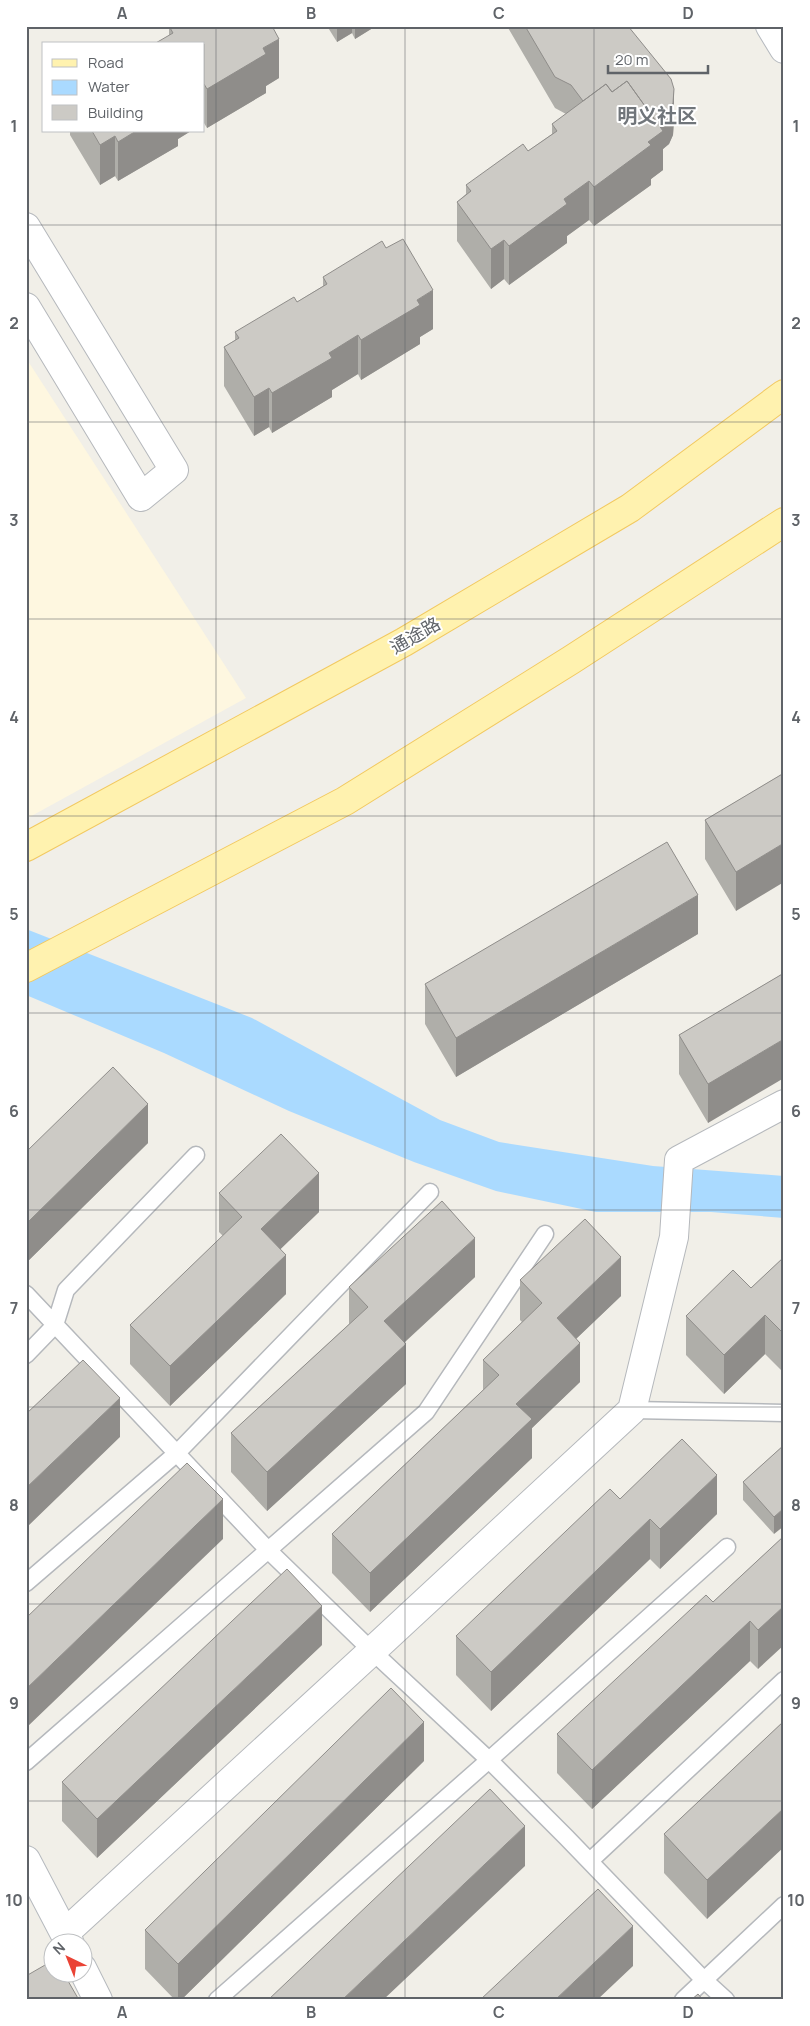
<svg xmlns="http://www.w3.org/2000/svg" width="810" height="2026" viewBox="0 0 810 2026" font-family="Manrope,'Noto Sans SC',sans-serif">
  <rect width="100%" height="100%" fill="#f1efe8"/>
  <path fill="#fef7e0" d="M26,358L246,698L26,819Z"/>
  <path fill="#aadaff" d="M26,929L252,1018L440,1120L499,1142L653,1166L784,1176V1218L711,1212H596L496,1191L414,1162L289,1111L164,1053L26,995Z"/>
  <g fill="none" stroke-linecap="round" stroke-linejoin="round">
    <g stroke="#b5b8bc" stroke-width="19">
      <path id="lane" d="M26,1294L269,1551L372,1651L489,1760L566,1837L704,1980L726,2000
        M26,1355L55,1325L66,1290L196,1155
        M632,1410L784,1413
        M26,1583L177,1453L430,1192
        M26,1762L426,1412L545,1234
        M590,1861L784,1680
        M217,2000L489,1760L727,1547
        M683,2000L784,1905"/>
    </g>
    <g stroke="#b5b8bc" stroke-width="30">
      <path id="street" d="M26,227L174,470L141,497L26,307
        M65,1933L372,1651L632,1410L674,1237L679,1160L784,1104"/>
    </g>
    <g stroke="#b6babf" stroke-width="30">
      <path id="secondary" d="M770,26L784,49
        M26,1860L70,1944
        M82,1968L98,2000"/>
    </g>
    <g stroke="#f2c960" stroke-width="30">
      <path id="primary" d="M26,847L404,642L630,508L784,394
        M26,968L345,801L571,660L784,522"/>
    </g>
    <use href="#lane" stroke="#fff" stroke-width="16"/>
    <use href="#street" stroke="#fff" stroke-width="28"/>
    <use href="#secondary" stroke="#fff" stroke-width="28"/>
    <use href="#primary" stroke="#fff2af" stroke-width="28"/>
  </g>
  <path fill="#afaea9" d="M169,26L279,78L266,86V93L207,128L204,123V44L169,35Z
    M327,26H376L355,39L352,33L337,42Z
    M507,26H628L674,120L673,135L669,144L663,149V170L651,179V185L594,226L589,220L567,236V243L509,285L504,279L491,289L457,241V202L466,194V185L528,151L552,134V124L566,114L555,108Z
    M70,131H191L178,139V146L118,181L115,176L100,185L70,135Z
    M323,277L433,329L420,337V344L361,380L358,374L332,390V397L272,433L269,427L254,436L224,386V347L235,340V332L297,302L323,286Z
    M784,773L736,911L705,859V820Z
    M698,934L456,1077L425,1024V984Z
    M784,973L708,1123L679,1074V1035Z
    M148,1143L27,1262L26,1152Z
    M219,1193L319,1212L280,1249L286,1294L170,1406L130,1364V1325L223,1236L219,1232Z
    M784,1257L783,1372L765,1354L724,1394L686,1355V1316L751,1288Z
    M475,1277L404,1343L406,1384L267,1511L231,1472V1433L349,1324V1287Z
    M520,1280L621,1296L576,1339L580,1382L532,1428V1458L370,1612L332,1573V1534L483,1390V1360L522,1322L520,1320Z
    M784,1445L774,1534L743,1500V1482Z
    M620,1499L717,1514L660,1569L650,1559L491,1711L456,1675V1636Z
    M784,1536L758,1669L750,1661L592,1809L557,1773V1734L713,1602Z
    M322,1645L97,1858L62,1821V1782Z
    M784,1721L707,1919L664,1873V1834Z
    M424,1761L181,2000H175L145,1969V1930Z"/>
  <path fill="#8f8d8a" d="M337,26H352V33L337,42Z
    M355,26H376L355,39Z
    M279,39V78L266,86V93L207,128V89L263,48Z
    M674,89V120L673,135L669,144L663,149V170L651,179V185L594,226V187L648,142L654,126Z
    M136,131H191L178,139V146L118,181V142Z
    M115,136V176L100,185V145Z
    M589,181V220L567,236V243L509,285V246L564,199Z
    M504,240V279L491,289V249Z
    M433,290V329L420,337V344L361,380V340L417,300Z
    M358,335V374L332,390V397L272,433V393L329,353Z
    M269,388V427L254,436V397Z
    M784,843V882L736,911V872Z
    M698,895V934L456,1077V1038Z
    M784,1039V1078L708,1123V1084Z
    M148,1104V1143L27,1262V1223Z
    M319,1173V1212L261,1268V1229Z
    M475,1238V1277L384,1361V1321Z
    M286,1255V1294L170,1406V1366Z
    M621,1257V1296L557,1357V1318Z
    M765,1315V1354L724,1394V1355Z
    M784,1332V1372H783V1333Z
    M580,1343V1382L532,1428V1458L370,1612V1573L516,1404Z
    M406,1344V1384L267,1511V1472Z
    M120,1398V1437L26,1528V1488Z
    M717,1475V1514L660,1569V1529Z
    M223,1499V1539L26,1728V1689Z
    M784,1508V1526L774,1534V1517Z
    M650,1519V1559L491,1711V1672Z
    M322,1606V1645L97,1858V1819Z
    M784,1606V1645L758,1669V1630Z
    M750,1621V1661L592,1809V1770Z
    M424,1722V1761L181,2000H178V1964Z
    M784,1808V1847L707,1919V1880Z
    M525,1826V1866L383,2000H342Z
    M633,1926V1966L597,2000H555Z"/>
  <path fill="#cccac5" stroke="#8f8d8a" d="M169,26H272L279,39L263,48L266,54L207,89L204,84V44H154L173,33Z
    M525,26H628L671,79L674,89L673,103L669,113L657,123L627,81L612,92L606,84L583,101L571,85L555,77Z
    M627,81L663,131L648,142L651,145L594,187L589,181L564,199L567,204L509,246L504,240L491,249L457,202L471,191L466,185L523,144L528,151L557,131L552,124L606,84L612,92Z
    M92,131H136L118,142L115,136L100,145Z
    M403,239L433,290L417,300L420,305L361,340L358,335L329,353L332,358L272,393L269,388L254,397L224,347L239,338L235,332L294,297L297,302L327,284L323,277L382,241L386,248Z
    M784,773V843L736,872L705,820Z
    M667,842L698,895L456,1038L425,984Z
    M784,973V1039L708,1084L679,1035Z
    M113,1067L148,1104L27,1223L26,1152Z
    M281,1134L319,1173L261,1229L286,1255L170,1366L130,1325L242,1217L219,1193Z
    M442,1201L475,1238L384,1321L406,1344L267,1472L231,1433L368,1307L349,1287Z
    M585,1219L621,1257L557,1318L580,1343L516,1404L532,1419L370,1573L332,1534L499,1375L483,1360L542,1303L520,1280Z
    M784,1257V1332L783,1333L765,1315L724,1355L686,1316L733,1270L751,1288Z
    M83,1360L120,1398L26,1488V1414Z
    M682,1439L717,1475L660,1529L650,1519L491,1672L456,1636L610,1489L620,1499Z
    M784,1445V1508L774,1517L743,1482Z
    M187,1463L223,1499L26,1689V1618Z
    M784,1536V1606L758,1630L750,1621L592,1770L557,1734L706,1595L713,1602Z
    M287,1569L322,1606L97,1819L62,1782Z
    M391,1688L424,1722L178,1964L145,1930Z
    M784,1721V1808L707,1880L664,1834Z
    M490,1789L525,1826L342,2000H268Z
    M598,1889L633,1926L555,2000H480Z
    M52,1961V1974H64L79,2000H26V1976Z
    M698,1994L703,2000H691Z"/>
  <path fill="none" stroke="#5f6368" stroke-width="1" stroke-opacity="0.55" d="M216,26V2000M405,26V2000M594,26V2000M26,225H784M26,422H784M26,619H784M26,816H784M26,1013H784M26,1210H784M26,1407H784M26,1604H784M26,1801H784"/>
  <g text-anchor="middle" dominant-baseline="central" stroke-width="4" stroke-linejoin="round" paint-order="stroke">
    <g font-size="18" fill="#5f6368" stroke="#fff">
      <text transform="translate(415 635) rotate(-30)">通途路</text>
    </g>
    <g font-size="20" font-weight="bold" fill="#70757a" stroke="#fff">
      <text x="657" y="115">明义社区</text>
    </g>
  </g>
  <rect width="810" height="2026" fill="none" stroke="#ffffff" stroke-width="55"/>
  <rect x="42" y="42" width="162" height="90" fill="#ffffff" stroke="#bfc1c3"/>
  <rect x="52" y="59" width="25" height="8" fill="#fff2af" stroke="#bfc1c3"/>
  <text x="88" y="68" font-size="15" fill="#5f6368">Road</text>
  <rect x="52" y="80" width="25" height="15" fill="#aadaff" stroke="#bfc1c3"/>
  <text x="88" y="92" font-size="15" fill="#5f6368">Water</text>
  <rect x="52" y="105" width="25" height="15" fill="#cccac5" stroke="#bfc1c3"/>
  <text x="88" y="118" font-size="15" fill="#5f6368">Building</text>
  <g transform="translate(68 1958) rotate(317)"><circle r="24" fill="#ffffff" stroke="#bfc1c3"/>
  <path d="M0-4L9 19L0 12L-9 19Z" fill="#ea4335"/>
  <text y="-8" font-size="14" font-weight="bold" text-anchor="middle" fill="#5f6368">N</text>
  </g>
  <path d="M608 65v8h100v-8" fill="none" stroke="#5f6368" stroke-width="2.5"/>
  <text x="615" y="65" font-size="15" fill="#5f6368" stroke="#ffffff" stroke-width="4" paint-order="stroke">20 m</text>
  <rect x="28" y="28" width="754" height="1970" fill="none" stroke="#5f6368" stroke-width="2"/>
  <g font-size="16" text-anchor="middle" font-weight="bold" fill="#5f6368">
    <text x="122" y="19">A</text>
    <text x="311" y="19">B</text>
    <text x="499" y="19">C</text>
    <text x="688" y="19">D</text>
    <text x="14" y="132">1</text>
    <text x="796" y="132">1</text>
    <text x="14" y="329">2</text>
    <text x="796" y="329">2</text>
    <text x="14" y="526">3</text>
    <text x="796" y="526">3</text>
    <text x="14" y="723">4</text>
    <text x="796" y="723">4</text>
    <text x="14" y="920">5</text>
    <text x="796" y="920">5</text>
    <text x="14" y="1117">6</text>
    <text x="796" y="1117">6</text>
    <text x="14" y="1314">7</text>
    <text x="796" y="1314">7</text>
    <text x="14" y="1511">8</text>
    <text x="796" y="1511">8</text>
    <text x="14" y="1709">9</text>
    <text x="796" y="1709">9</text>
    <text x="14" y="1906">10</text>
    <text x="796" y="1906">10</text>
    <text x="122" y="2018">A</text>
    <text x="311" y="2018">B</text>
    <text x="499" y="2018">C</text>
    <text x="688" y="2018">D</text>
  </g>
</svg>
